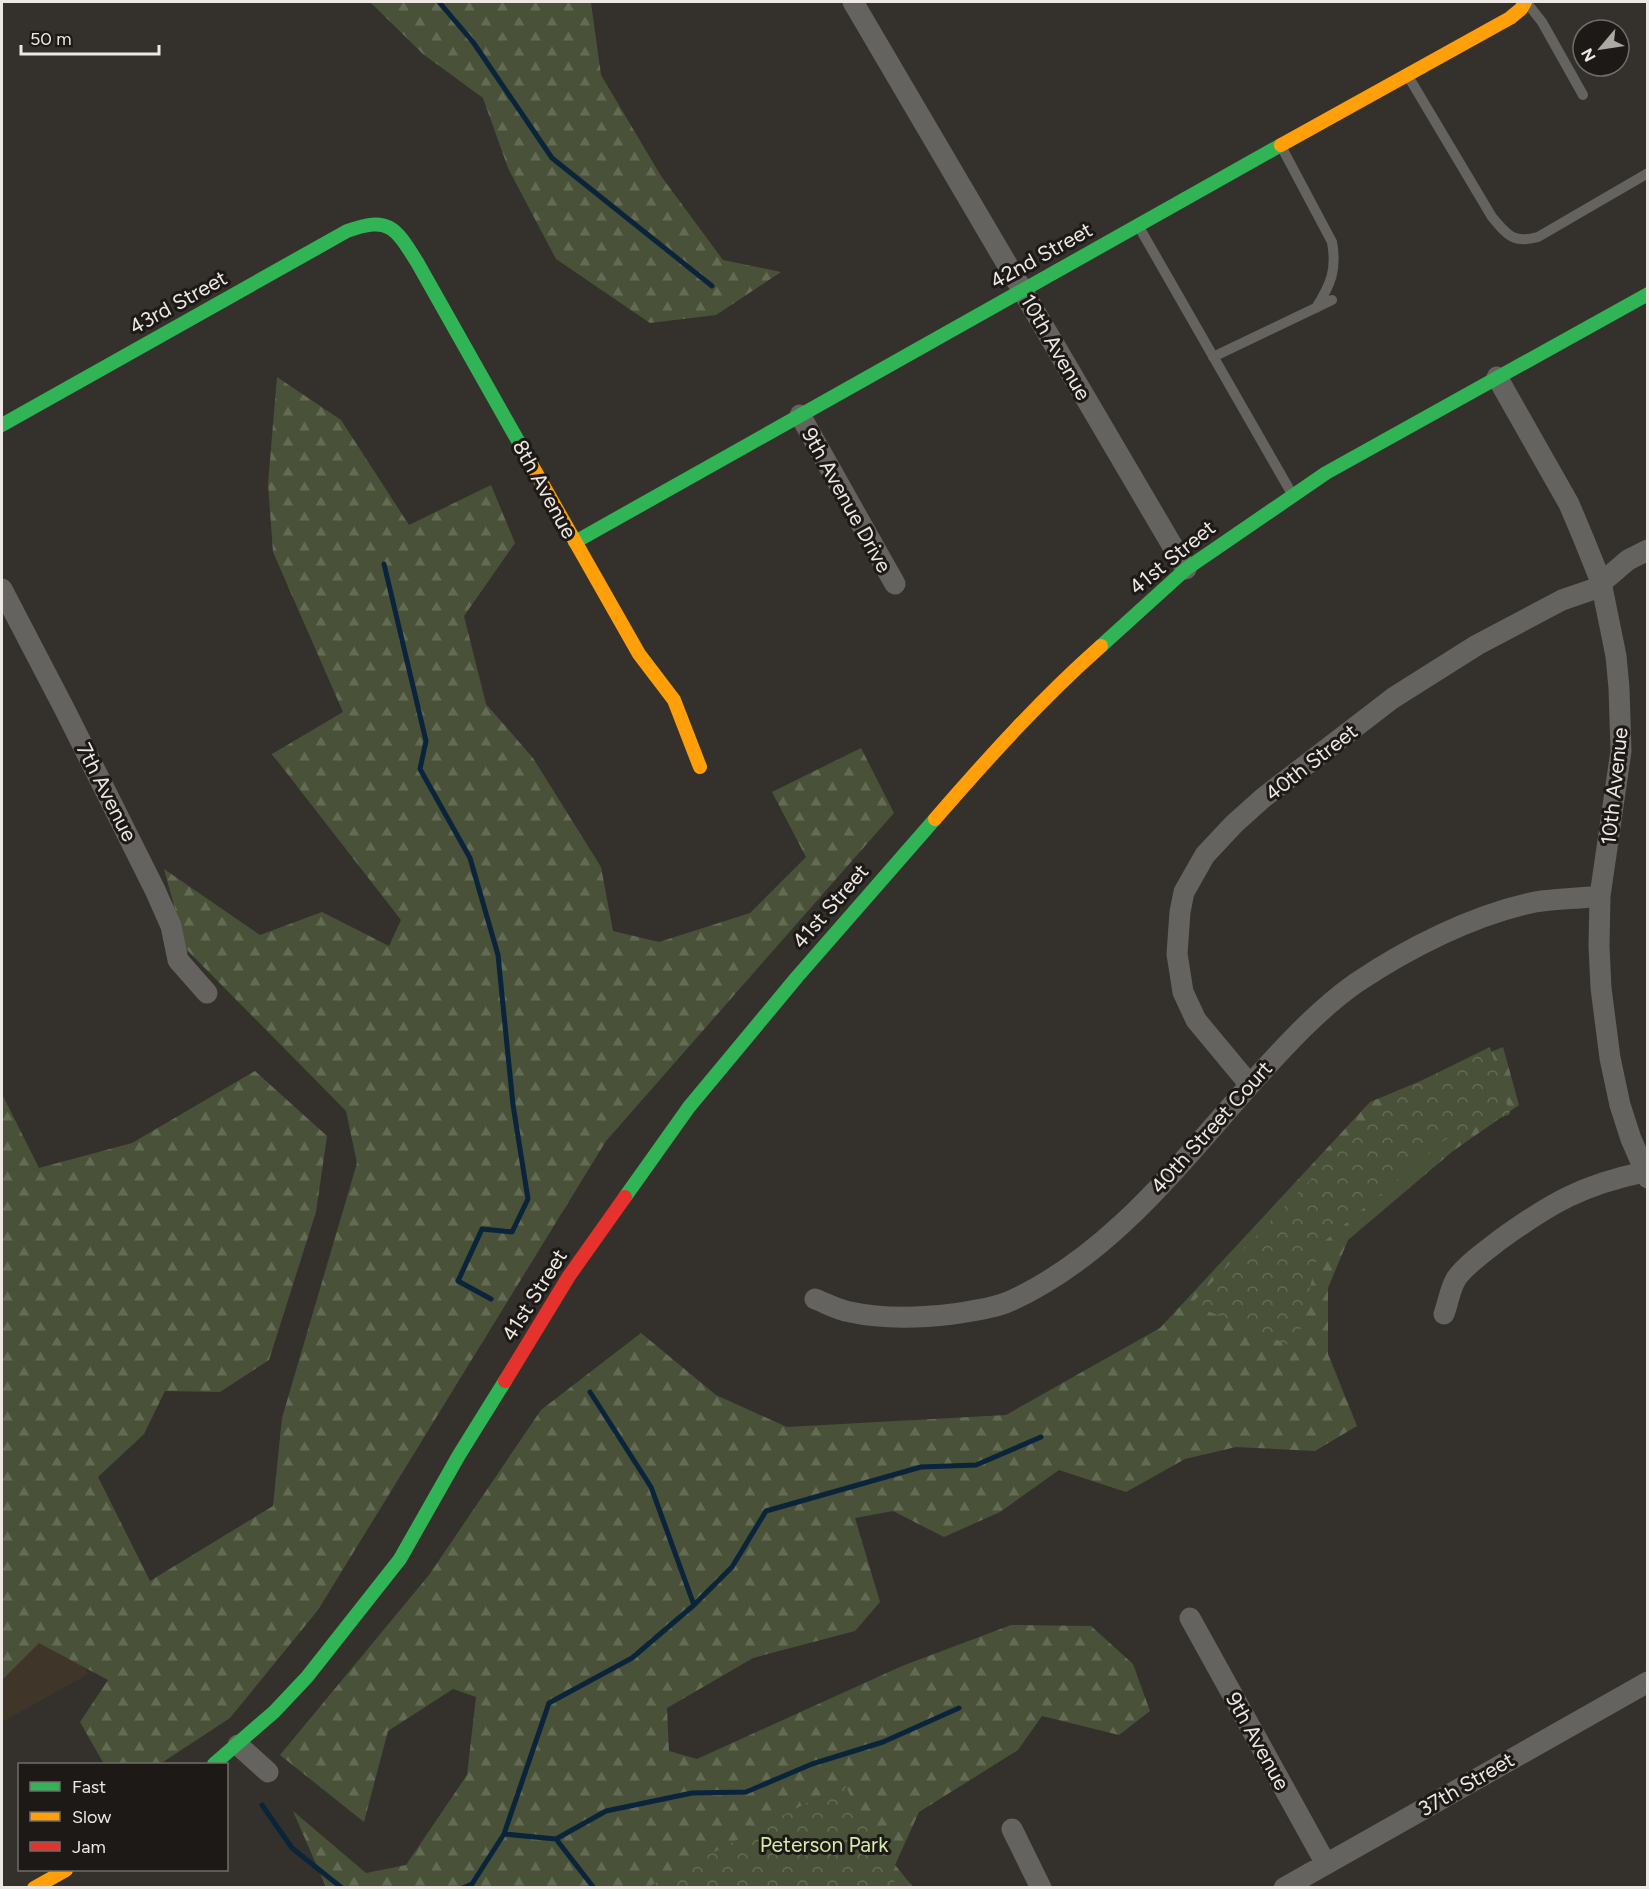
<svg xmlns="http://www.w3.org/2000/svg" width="1649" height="1889" viewBox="0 0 1649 1889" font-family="Figtree,sans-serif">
  <defs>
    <pattern id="forest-firs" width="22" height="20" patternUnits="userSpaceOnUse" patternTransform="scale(1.5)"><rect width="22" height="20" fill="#495238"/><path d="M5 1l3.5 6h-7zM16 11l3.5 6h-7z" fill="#646b55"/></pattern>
    <pattern id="park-crowns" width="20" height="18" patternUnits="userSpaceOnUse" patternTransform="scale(1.5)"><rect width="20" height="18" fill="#495238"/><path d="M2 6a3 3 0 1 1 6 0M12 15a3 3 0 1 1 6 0" fill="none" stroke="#646b55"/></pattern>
  </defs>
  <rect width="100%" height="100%" fill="#34312c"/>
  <path fill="#403529" d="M2,1516L88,1674L2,1722Z"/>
  <path fill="url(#forest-firs)" d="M370,2H593L591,3L601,75L661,176L723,260L781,272L716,315L650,323L556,259L508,168L483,98L423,54Z
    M277,377L341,420L409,525L491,485L515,543L464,616L486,704L533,758L601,867L613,931L659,942L750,913L806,857L772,792L861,748L894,813L606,1141L318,1610L230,1718L160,1764H104L80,1722L108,1680L39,1643L2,1680V1094L39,1168L132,1143L255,1071L327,1136L316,1212L269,1360L220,1392L165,1391L144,1434L98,1477L150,1581L273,1506L282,1418L357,1163L346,1111L186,949L164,869L260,935L322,912L389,946L401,920L272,754L343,712L273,552L268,484Z
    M1503,1047L1519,1105L1453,1151L1348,1240L1328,1288V1354L1357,1426L1315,1451L1236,1447L1185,1459L1126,1492L1059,1470L1000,1512L944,1537L893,1511L855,1518L880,1602L855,1631L753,1658L667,1708L669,1751L697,1759L902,1666L1011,1625L1091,1626L1133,1664L1150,1711L1119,1735L1042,1716L1018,1750L919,1812L895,1865L913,1887H326L293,1811L366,1873L406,1865L467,1775L476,1697L453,1689L388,1731L364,1822L280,1755L429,1575L541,1410L641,1333L716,1395L787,1427L1006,1415L1160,1328L1370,1102Z"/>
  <path fill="url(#park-crowns)" d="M1490,1047L1510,1114L1446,1139L1320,1245L1296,1348L1191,1304L1392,1095Z
    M844,1783L897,1887H648Z"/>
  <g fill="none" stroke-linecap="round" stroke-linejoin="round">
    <path stroke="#0a243b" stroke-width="5" d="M439,2L473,42L552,158L712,286
      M384,564L426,741L420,769L470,858L498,955L513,1105L528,1199L512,1232L482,1229L458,1281L491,1299
      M590,1392L651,1487L694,1605
      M262,1805L292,1848L342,1888
      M504,1834L556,1839L594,1888
      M556,1839L606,1811L692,1793L746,1792L812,1764L883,1742L959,1708
      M463,1888L472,1884L504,1834L549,1703L632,1658L694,1605L732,1567L766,1511L921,1467L976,1465L1041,1437"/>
    <path stroke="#65635f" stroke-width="10" d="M1527,3L1542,22L1583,95
      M1408,76L1492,217C1507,235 1514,244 1538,237L1648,173
      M1281,146L1332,242C1337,270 1331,284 1316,308
      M1139,227L1292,494
      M1213,357L1332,300"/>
    <path stroke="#65635f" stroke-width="21" d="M853,2L1186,569
      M1497,377L1569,504L1585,542L1601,582L1616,656L1619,688L1621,751L1600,896L1599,946L1601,988L1610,1058L1620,1105L1631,1139L1648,1178
      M800,415L895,584
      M2,589L65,710L155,890L171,926L178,960L207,993
      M1250,1085L1196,1020L1183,992L1177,954L1180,912L1184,892L1205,855L1234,824L1263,798L1393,698L1477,645L1562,600L1594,589L1628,560L1648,550
      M815,1299C826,1303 838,1310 850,1312C882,1319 920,1318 953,1314C971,1311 991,1309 1008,1302C1112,1256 1183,1159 1257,1077C1287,1044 1319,1009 1356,983C1408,948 1473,915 1535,902C1557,898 1578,899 1600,896
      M1444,1314C1448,1303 1450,1289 1456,1279C1464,1266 1488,1249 1501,1239C1551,1203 1582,1185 1644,1172
      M1190,1618L1326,1864
      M238,1745L268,1772
      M1012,1829L1041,1888
      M1284,1888L1648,1682"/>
    <path stroke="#30b455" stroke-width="14" d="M2,425L347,231C389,216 395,227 417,262L526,455
      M575,542L1281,145
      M1101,646L1186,569L1326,473L1648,294
      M625,1197L689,1107L797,977L935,819
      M214,1764L274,1712L307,1677L400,1559L459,1455L505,1381"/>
    <path stroke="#ff9f0a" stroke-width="14" d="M1281,145L1510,18L1521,9L1525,2
      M526,455L639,654L674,700L700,767
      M935,819C988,758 1041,699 1101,646
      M34,1888L66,1870"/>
    <path stroke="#e5322d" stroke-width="14" d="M505,1381L569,1276L625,1197"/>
  </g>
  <g text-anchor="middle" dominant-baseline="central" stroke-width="6" stroke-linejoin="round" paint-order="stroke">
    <g font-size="21" fill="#ede8e3" stroke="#1d1916">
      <text transform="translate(1041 255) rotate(-29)">42nd Street</text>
      <text transform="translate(178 302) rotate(-29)">43rd Street</text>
      <text transform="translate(1056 347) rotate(60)">10th Avenue</text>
      <text transform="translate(545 489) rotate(61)">8th Avenue</text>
      <text transform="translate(847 500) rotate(61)">9th Avenue Drive</text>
      <text transform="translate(1172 557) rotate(-39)">41st Street</text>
      <text transform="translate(1311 762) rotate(-38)">40th Street</text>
      <text transform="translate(1614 786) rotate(-84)">10th Avenue</text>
      <text transform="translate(107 792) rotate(63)">7th Avenue</text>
      <text transform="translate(830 906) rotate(-49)">41st Street</text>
      <text transform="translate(1211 1127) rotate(-48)">40th Street Court</text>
      <text transform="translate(534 1295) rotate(-58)">41st Street</text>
      <text transform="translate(1258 1741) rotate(61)">9th Avenue</text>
      <text transform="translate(1466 1784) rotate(-30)">37th Street</text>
    </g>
    <g font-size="21" fill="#d4ebab" stroke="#1d1916">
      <text x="824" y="1844">Peterson Park</text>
    </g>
  </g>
  <rect width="1649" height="1889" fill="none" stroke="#ede8e3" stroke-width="6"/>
  <rect x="18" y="1763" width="210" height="108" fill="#1d1916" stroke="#706c68" stroke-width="1.5"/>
  <rect x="30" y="1782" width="30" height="9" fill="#30b455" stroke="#706c68" stroke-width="1.5"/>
  <text x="72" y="1793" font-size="18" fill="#ede8e3">Fast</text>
  <rect x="30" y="1812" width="30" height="9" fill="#ff9f0a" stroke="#706c68" stroke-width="1.5"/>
  <text x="72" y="1823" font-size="18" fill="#ede8e3">Slow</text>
  <rect x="30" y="1842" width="30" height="9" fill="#e5322d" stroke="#706c68" stroke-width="1.5"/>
  <text x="72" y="1853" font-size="18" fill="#ede8e3">Jam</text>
  <g transform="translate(1601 48) rotate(241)"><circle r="28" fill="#1d1916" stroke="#706c68" stroke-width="1.5"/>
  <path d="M0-4.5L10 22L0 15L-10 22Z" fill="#aca8a3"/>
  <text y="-9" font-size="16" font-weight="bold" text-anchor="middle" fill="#ede8e3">N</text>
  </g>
  <path d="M21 45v9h138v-9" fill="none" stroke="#ede8e3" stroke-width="3"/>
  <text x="30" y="45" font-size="18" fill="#ede8e3" stroke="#1d1916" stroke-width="4.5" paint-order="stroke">50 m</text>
</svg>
